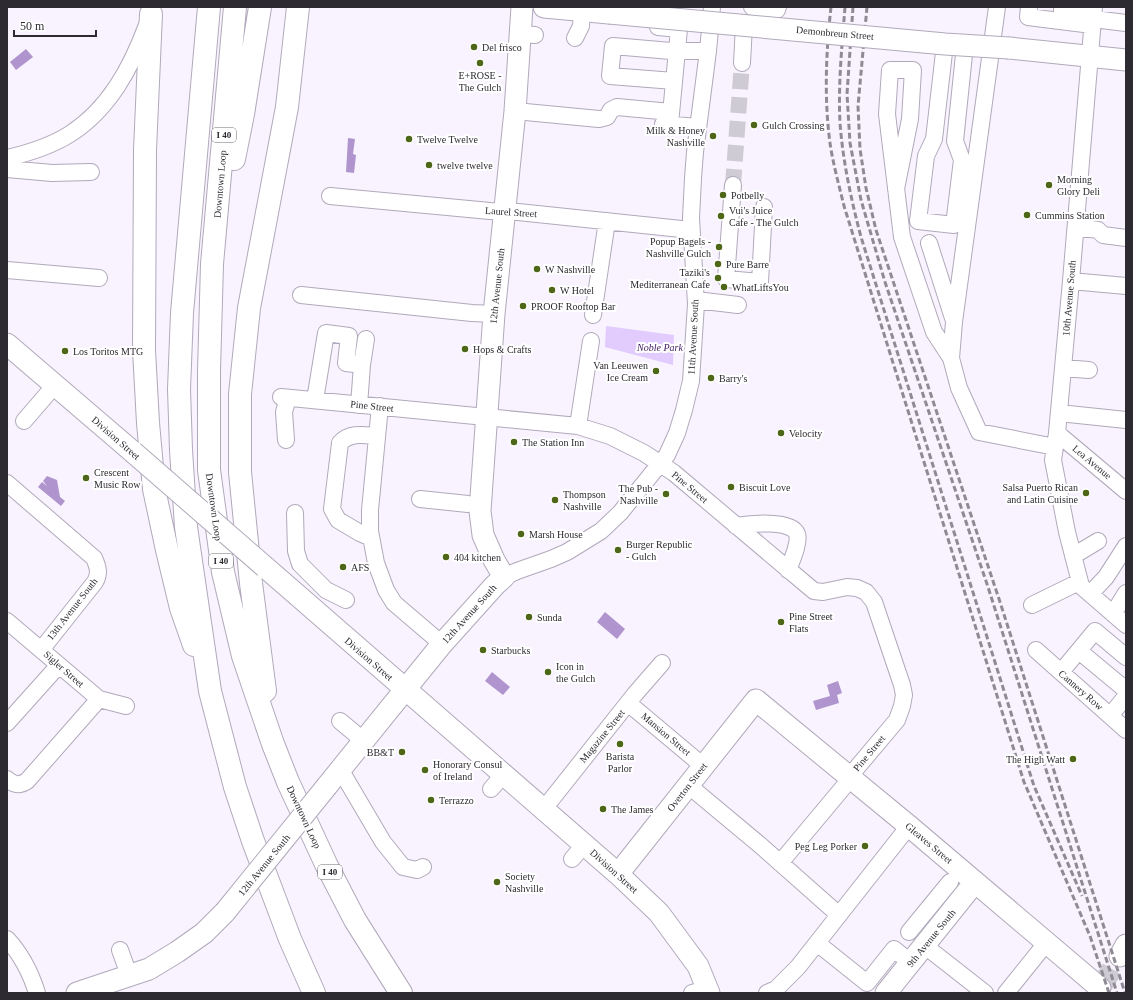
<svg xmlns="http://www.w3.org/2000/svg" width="1133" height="1000" viewBox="0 0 1133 1000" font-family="Georgia,serif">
  <rect width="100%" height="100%" fill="#f8f3fe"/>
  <path fill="#e2cbfd" d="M606,326L674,335L673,365L605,347Z"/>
  <path fill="#af94cd" d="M26,49L33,57L16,70L10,62Z
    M348,138L355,139L353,154L356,155L354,173L346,172Z
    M47,476L57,480L60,497L65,501L61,506L38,487L42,482L47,486L43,481Z
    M605,612L625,629L617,639L597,622Z
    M492,672L510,687L503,695L485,681Z
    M838,681L842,693L837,695L839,703L816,710L813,701L830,696L827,685Z"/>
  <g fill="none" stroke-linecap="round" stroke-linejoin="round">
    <path stroke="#cfcbd5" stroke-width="16" stroke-dasharray="16 8" stroke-linecap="butt" d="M733,185L742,63"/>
    <path stroke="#cfcbd5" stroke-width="21" stroke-dasharray="21 10" stroke-linecap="butt" d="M1101,987L1120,956"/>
    <g stroke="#b1a9bb" stroke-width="18">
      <path id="minor" d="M752,7L777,10L778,7
        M997,7L954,322L951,358L959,388L979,432L1055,447
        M1029,7L1028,17L1092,25
        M1062,7V11L1070,14L1084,15
        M1094,7L1071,281L1057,433L1053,460L1067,532L1081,586L1126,625
        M1093,19L1126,23
        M658,27L679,29L670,124
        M520,34L535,35
        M575,38L581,26L582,11
        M945,44L934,139L926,156L918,221L954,225L962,160L955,141L965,45
        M742,63L744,25
        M674,81L610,76L613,46L671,51H708
        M515,111L599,119L607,117L611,110L617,107L671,112
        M663,124L698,127
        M7,158C29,153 51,146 70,134C109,109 131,68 147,25
        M7,169L52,173L91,172
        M733,185L726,279L760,282L764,207
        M896,189L910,119L913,70H890L887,114L902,237L934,332L951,358
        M330,196L490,211L518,212L691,230
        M1076,227L1098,230L1103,235L1126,238
        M929,243L953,318
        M7,270L99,278
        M1071,281L1126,286
        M301,295L472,313L494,314
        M696,300L738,305
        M593,315L607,221
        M362,365L366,339
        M1063,368L1089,370
        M281,397L578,426L610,436L644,453L674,473L814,591L823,592L847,587L857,588L866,592L874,602L902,685L904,695L902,706L897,720L849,777
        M315,400L326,333L349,336L346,363L362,365L359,405
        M380,406L370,510V531L376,563L386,590L394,603L442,644
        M1059,413L1126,420
        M24,421L55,385
        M578,426L591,341
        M1057,433L1126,491
        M286,440L284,412L288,398
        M7,483L94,558C98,567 100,573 95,582L41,650
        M420,499L468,504
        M295,513L296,551L300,564L326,590L346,600
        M736,526C748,524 792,519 797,534C800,543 791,562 788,570
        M371,538L360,533L338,520L332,509L340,443C350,432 364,435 377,436
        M1073,556L1098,541
        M504,577L517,571L551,559L567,552L601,531L620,513L667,455L677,433L684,410L691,381L696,304L691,218L693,178L695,152L708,51L712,7
        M1090,594L1106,577L1126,546
        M1032,605L1079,582
        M1113,614L1126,593
        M7,621L99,699L126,706
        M1036,650L1126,730
        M1079,651L1126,690
        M1061,672L1095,631L1126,657
        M628,703L703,766
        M1110,716L1126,696
        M340,721L364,741
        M7,723L59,665
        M340,769L383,842L403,867L417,870L423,867
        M7,779C14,785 19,786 27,781L99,699
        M688,785L760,845L839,915
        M491,789L503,775
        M543,810L635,694L662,663
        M572,859L584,845
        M780,863L851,778
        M909,932L950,882
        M7,939C21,954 31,974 37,993
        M817,943L867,983L894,949L911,963
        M925,946L985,993
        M120,950L129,975
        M692,993L707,989
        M767,993L776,989L798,967L909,826
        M1006,993L1047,942"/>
    </g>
    <g stroke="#b1a9bb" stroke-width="23">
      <path id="major" d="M544,7L609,13
        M1009,48L1126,60
        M7,344L133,452
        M265,567L618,874L659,913L698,966L709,993
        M327,786L442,644L495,585L504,577L494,560L483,535L480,511L494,314L515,111L522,7
        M618,874L756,700L909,826L1100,988
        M1120,956L1126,945
        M77,993L149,969L177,952L204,933L225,912
        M886,993L975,882"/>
    </g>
    <g stroke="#b1a9bb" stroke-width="24">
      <path id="highway" d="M209,7L182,313L179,389L181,450L186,527L210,691L235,787L253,841L290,939L314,993
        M235,7L212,264L209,371V470L223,572L243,656L273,744L288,782L326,864L355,920L401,993
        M151,14L145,150L144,350L148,423L154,489L167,550L181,608L194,645
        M234,159L243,114L260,7
        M265,691L251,583L240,472V394L249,308L287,107L298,7"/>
    </g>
    <use href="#minor" stroke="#fff" stroke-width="16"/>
    <use href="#major" stroke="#fff" stroke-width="21"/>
    <use href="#highway" stroke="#fff" stroke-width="22"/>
    <path stroke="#8f8b94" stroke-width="3" stroke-dasharray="6 3" stroke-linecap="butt" d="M831,7C826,52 824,98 830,143C833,164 839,185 844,206L1024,782L1090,936L1109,993
      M845,7C842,46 838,84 840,123C843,162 851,199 861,237L1034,786L1082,896
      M853,7L847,94L850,143L861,200L885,282L988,587L1117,993
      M867,7L858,106L860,149L866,188L876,230L1000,602L1125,993"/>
    <g stroke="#b1a9bb" stroke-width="23" stroke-linecap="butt">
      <path id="major-bridge" d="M609,13L945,44L1009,48
        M133,452L265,567
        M225,912L327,786"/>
    </g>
    <use href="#major-bridge" stroke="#fff" stroke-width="21"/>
  </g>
  <g fill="#4d6617" stroke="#fff" stroke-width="1.5">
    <circle cx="474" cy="47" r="4"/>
    <circle cx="480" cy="63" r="4"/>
    <circle cx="754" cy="125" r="4"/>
    <circle cx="713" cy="136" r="4"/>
    <circle cx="409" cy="139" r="4"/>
    <circle cx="429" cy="165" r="4"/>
    <circle cx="1049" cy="185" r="4"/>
    <circle cx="723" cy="195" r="4"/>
    <circle cx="1027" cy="215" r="4"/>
    <circle cx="721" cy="216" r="4"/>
    <circle cx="719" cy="247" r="4"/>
    <circle cx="718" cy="264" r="4"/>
    <circle cx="537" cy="269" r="4"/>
    <circle cx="718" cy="278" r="4"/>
    <circle cx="724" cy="287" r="4"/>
    <circle cx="552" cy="290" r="4"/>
    <circle cx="523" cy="306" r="4"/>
    <circle cx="465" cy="349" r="4"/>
    <circle cx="65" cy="351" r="4"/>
    <circle cx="656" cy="371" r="4"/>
    <circle cx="711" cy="378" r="4"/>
    <circle cx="781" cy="433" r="4"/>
    <circle cx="514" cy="442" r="4"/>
    <circle cx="86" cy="478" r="4"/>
    <circle cx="731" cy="487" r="4"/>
    <circle cx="1086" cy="493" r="4"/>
    <circle cx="666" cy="494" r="4"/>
    <circle cx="555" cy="500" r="4"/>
    <circle cx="521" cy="534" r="4"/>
    <circle cx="618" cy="550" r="4"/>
    <circle cx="446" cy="557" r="4"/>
    <circle cx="343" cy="567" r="4"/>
    <circle cx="529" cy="617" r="4"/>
    <circle cx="781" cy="622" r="4"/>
    <circle cx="483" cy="650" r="4"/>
    <circle cx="548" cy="672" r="4"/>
    <circle cx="620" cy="744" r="4"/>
    <circle cx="402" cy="752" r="4"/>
    <circle cx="1073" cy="759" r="4"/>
    <circle cx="425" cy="770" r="4"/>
    <circle cx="431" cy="800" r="4"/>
    <circle cx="603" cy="809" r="4"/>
    <circle cx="865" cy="846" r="4"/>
    <circle cx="497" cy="882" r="4"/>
  </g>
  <g text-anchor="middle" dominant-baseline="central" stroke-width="4" stroke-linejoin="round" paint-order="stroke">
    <g fill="#fff" stroke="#6c6a6f" stroke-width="1">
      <rect x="212" y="128" width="24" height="14" rx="3"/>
      <rect x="209" y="554" width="24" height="14" rx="3"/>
      <rect x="318" y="865" width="24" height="14" rx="3"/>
    </g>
    <g font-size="9" font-weight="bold" fill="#2d2a31">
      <text x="224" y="135">I 40</text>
      <text x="221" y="561">I 40</text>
      <text x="330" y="872">I 40</text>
    </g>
    <g font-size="10" fill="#2d2a31" stroke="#fff">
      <text transform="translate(835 33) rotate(5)">Demonbreun Street</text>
      <text transform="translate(220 184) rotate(-85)">Downtown Loop</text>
      <text transform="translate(511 212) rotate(4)">Laurel Street</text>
      <text transform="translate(497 286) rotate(-84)">12th Avenue South</text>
      <text transform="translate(1069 298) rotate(-85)">10th Avenue South</text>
      <text transform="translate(693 337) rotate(-87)">11th Avenue South</text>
      <text transform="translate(372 406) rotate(6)">Pine Street</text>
      <text transform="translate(116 438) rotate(41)">Division Street</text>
      <text transform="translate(1092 462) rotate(40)">Lea Avenue</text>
      <text transform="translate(690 487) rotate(40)">Pine Street</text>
      <text transform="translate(214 507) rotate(82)">Downtown Loop</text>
      <text transform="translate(72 609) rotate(-52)">13th Avenue South</text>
      <text transform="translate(469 614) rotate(-48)">12th Avenue South</text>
      <text transform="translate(369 659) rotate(41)">Division Street</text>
      <text transform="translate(64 669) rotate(41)">Sigler Street</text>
      <text transform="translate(1081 690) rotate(41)">Cannery Row</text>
      <text transform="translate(666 734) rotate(40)">Mansion Street</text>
      <text transform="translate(602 736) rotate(-51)">Magazine Street</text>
      <text transform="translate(869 753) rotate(-50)">Pine Street</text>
      <text transform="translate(687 787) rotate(-52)">Overton Street</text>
      <text transform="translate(304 817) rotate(65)">Downtown Loop</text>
      <text transform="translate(929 843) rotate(40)">Gleaves Street</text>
      <text transform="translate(264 865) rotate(-51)">12th Avenue South</text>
      <text transform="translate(614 871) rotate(42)">Division Street</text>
      <text transform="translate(931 938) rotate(-51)">9th Avenue South</text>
    </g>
    <g font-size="10" fill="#2d2a31" stroke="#fff" text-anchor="start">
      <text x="482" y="47">Del frisco</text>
      <text x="480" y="75" text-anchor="middle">E+ROSE -<tspan x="480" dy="12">The Gulch</tspan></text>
      <text x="762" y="125">Gulch Crossing</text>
      <text x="705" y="130" text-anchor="end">Milk &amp; Honey<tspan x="705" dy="12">Nashville</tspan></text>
      <text x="417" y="139">Twelve Twelve</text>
      <text x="437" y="165">twelve twelve</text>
      <text x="1057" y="179">Morning<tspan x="1057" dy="12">Glory Deli</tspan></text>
      <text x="731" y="195">Potbelly</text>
      <text x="729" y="210">Vui's Juice<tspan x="729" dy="12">Cafe - The Gulch</tspan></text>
      <text x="1035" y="215">Cummins Station</text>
      <text x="711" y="241" text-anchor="end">Popup Bagels -<tspan x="711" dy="12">Nashville Gulch</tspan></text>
      <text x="726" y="264">Pure Barre</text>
      <text x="545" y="269">W Nashville</text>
      <text x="710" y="272" text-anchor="end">Taziki's<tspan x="710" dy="12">Mediterranean Cafe</tspan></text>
      <text x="732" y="287">WhatLiftsYou</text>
      <text x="560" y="290">W Hotel</text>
      <text x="531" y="306">PROOF Rooftop Bar</text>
      <text x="473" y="349">Hops &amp; Crafts</text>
      <text x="73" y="351">Los Toritos MTG</text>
      <text x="648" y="365" text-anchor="end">Van Leeuwen<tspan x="648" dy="12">Ice Cream</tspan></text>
      <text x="719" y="378">Barry's</text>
      <text x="789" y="433">Velocity</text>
      <text x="522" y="442">The Station Inn</text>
      <text x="94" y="472">Crescent<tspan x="94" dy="12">Music Row</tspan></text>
      <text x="739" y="487">Biscuit Love</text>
      <text x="1078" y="487" text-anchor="end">Salsa Puerto Rican<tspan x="1078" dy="12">and Latin Cuisine</tspan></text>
      <text x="658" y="488" text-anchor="end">The Pub -<tspan x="658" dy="12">Nashville</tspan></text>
      <text x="563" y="494">Thompson<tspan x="563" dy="12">Nashville</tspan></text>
      <text x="529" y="534">Marsh House</text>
      <text x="626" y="544">Burger Republic<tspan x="626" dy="12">- Gulch</tspan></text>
      <text x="454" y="557">404 kitchen</text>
      <text x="351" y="567">AFS</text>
      <text x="789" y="616">Pine Street<tspan x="789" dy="12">Flats</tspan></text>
      <text x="537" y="617">Sunda</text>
      <text x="491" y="650">Starbucks</text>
      <text x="556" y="666">Icon in<tspan x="556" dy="12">the Gulch</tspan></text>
      <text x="394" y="752" text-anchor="end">BB&amp;T</text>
      <text x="620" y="756" text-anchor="middle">Barista<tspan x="620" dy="12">Parlor</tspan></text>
      <text x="1065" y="759" text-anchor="end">The High Watt</text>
      <text x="433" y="764">Honorary Consul<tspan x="433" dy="12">of Ireland</tspan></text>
      <text x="439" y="800">Terrazzo</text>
      <text x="611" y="809">The James</text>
      <text x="857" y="846" text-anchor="end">Peg Leg Porker</text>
      <text x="505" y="876">Society<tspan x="505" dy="12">Nashville</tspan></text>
    </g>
    <g font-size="10" font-style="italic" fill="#452064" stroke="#fff">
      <text x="660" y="347">Noble Park</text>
    </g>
  </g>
  <rect width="1133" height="1000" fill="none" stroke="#2d2a31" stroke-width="16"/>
  <path d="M14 30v6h82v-6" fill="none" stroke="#2d2a31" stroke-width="2"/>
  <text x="20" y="30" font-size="12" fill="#2d2a31" stroke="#ffffff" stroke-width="3" paint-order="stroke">50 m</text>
</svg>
